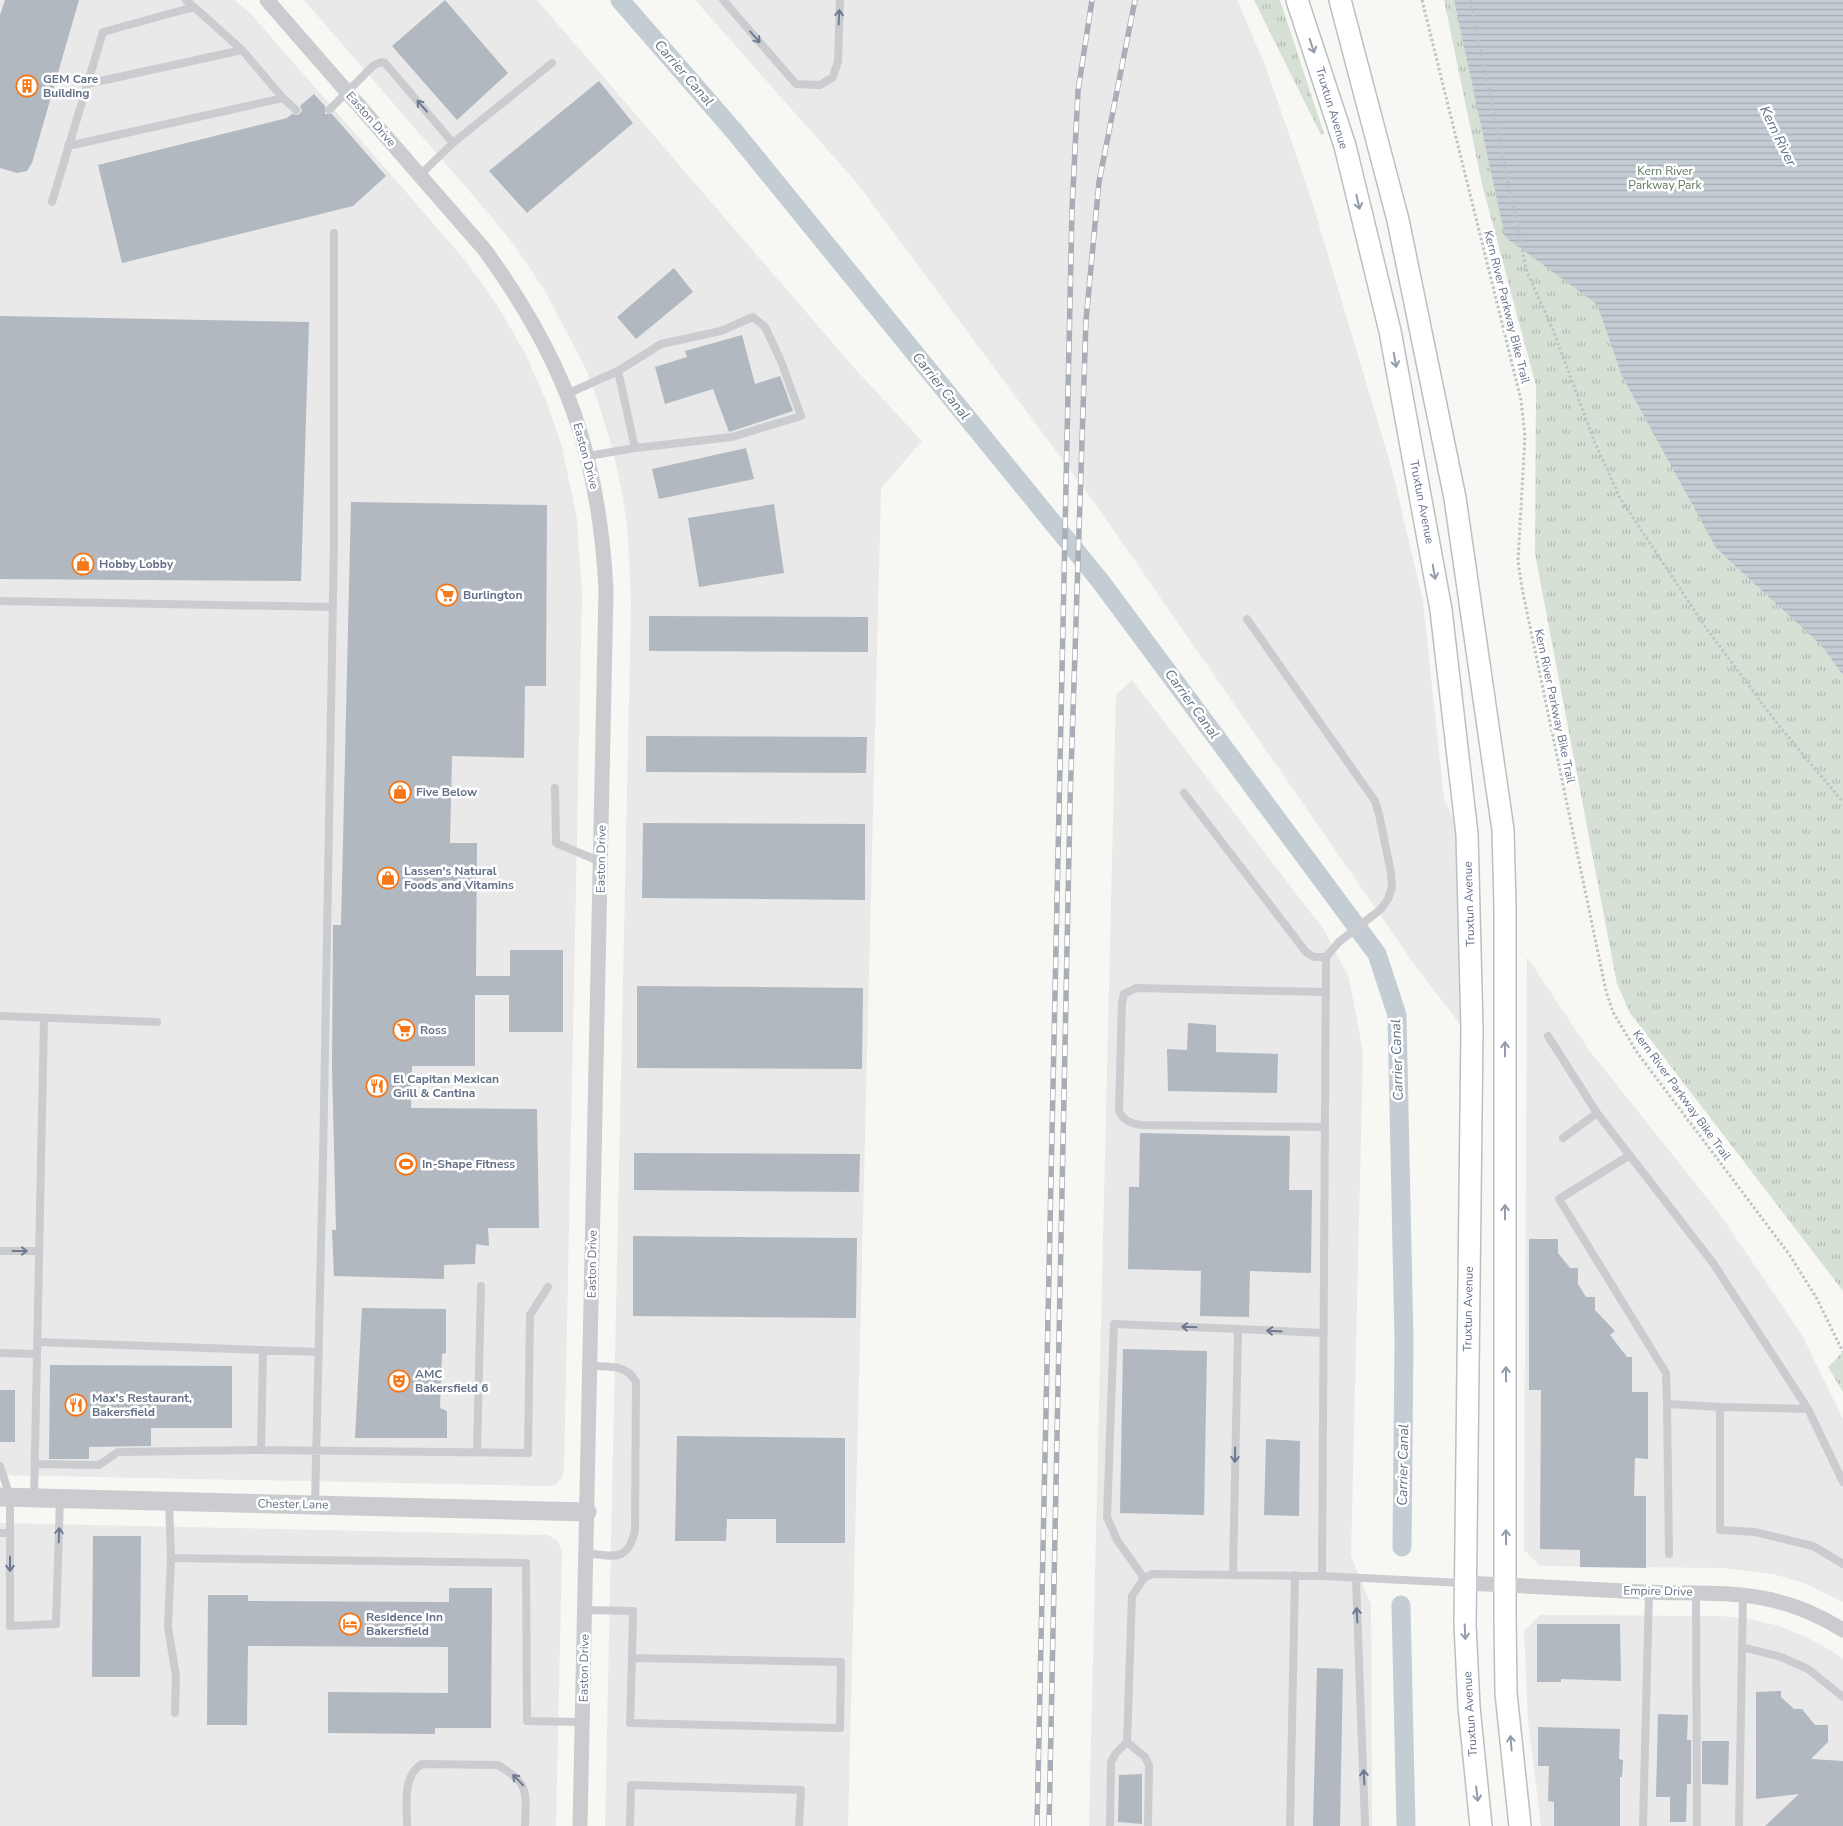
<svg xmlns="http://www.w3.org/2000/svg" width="1843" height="1826" viewBox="0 0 1843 1826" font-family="'Nunito Sans',sans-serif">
  <defs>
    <pattern id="grass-tufts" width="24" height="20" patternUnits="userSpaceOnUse" patternTransform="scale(1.25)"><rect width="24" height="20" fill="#d7e0d5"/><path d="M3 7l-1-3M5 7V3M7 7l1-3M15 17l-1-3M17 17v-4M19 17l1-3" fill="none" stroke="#b2bab3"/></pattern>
    <pattern id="water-rules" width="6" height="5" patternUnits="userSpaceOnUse" patternTransform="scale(1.25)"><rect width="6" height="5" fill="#c5cdd4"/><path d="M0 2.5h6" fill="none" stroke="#a4abb2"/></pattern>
  </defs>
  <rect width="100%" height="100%" fill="#f7f8f4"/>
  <path fill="#e8e9e8" d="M0,0H235L253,16L465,260L497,305L525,353L547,403L562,447L577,519L582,593L564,1471L561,1479L555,1485L547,1486L0,1475Z
    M304,0H537L856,370L922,441L881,488L848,1826H605L631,605L628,534L623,497L613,450L599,405L585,367L545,291L517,249L490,215Z
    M695,0H1237L1267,70L1313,205L1391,466L1423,601L1444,799L1458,828L1463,1028L1417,968L1099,509L857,183Z
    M1132,680L1324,930L1349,978L1363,1051L1351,1556L1371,1604L1372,1826H1089L1116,695Z
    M1527,957L1589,1050L1722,1217L1803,1337L1843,1419V1602L1804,1583L1773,1574L1722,1568L1540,1566L1524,1550Z
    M0,1523L547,1535L557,1540L562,1551L556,1826H0Z
    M1540,1615L1720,1616L1750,1619L1779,1626L1808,1638L1835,1653L1843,1659V1826H1541L1528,1720L1524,1631Z"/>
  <path fill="url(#grass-tufts)" d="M1254,0H1280L1324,134L1321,135Z
    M1444,0H1843V1291L1630,1013L1617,984L1535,554L1536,386L1482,184Z
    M1843,1352V1392L1828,1367Z"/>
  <path fill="url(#water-rules)" d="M1454,0H1843V675L1822,646L1716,548L1622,376L1597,304L1505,237Z"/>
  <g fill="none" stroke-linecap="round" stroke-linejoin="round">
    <path stroke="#c5cdd4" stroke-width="19" d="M620,0L734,131L1101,582L1377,954L1397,1015L1404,1341L1402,1547
      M1401,1605L1406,1826"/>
  </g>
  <path fill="#b2b8c0" d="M5,0H79L32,163L27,171L17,173L0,168V15Z
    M445,0L508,73L457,120L392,46Z
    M599,81L633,123L527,213L489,171Z
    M314,94L325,106V114H332L386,176L353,206L122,263L98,165L287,118L292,114L298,115L302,111L300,106Z
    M674,268L693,292L636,339L617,317Z
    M0,316L309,322L301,581L0,579Z
    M742,335L755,384L780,376L793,411L729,432L713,389L665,404L655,367L687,357L685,351Z
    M746,448L754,479L659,499L652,469Z
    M351,502L547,505L546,686H525L524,758L452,756L450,843H477L476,976H510V950H563V1032H509V995H475V1066H412L411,1108L537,1109L539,1228H488L489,1246L476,1244L475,1264L444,1265V1279L334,1276L332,1230H336L332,1067L333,925H341Z
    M774,504L784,573L699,587L688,518Z
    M649,616L868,617V652L649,651Z
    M646,736L867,737L866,773L646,772Z
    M643,823L865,824V900L642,898Z
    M637,986L863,988L862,1069L637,1068Z
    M1188,1023L1216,1025V1052L1278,1054L1277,1093L1168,1091L1167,1049L1187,1050Z
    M1140,1133L1290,1136L1289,1190H1312L1311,1273L1250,1271L1249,1317L1200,1316L1201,1271L1128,1269L1129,1187H1139Z
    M634,1153L860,1154L859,1192L634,1190Z
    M633,1236L857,1238L856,1318L633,1316Z
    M1529,1239H1558V1253L1570,1268H1578V1284L1586,1297H1595V1310L1615,1331L1610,1335L1627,1357H1632V1392H1648V1459L1635,1458L1634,1496H1646V1568L1580,1567V1550L1540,1549L1541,1390H1529Z
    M362,1308L446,1309V1353L442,1354L440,1408L447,1411V1438H355Z
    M1123,1349L1207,1351L1204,1515L1120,1513Z
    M50,1365L232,1366V1428H151V1446L89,1447V1459H49Z
    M0,1390H15V1442H0Z
    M677,1436L845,1438V1543H776V1519H727L726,1541H675Z
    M1266,1439L1300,1441L1299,1516L1264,1515Z
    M93,1536H141L140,1677H92Z
    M449,1588H492L491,1728H435V1734L328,1733V1692L448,1693V1647L248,1646L247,1725H207L208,1595H248V1601L449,1602Z
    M1537,1624H1620L1621,1681L1561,1679V1682H1537Z
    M1317,1668L1343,1669L1340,1826H1313Z
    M1781,1691V1697L1794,1709H1802L1815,1725H1828V1742L1811,1759L1843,1761V1826H1765L1799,1794L1756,1799V1692Z
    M1658,1714L1688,1715L1687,1740H1691V1784H1687L1686,1822H1670V1797H1656Z
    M1538,1727L1620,1729L1619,1759L1623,1760L1622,1777H1620V1826H1554V1802L1548,1801L1549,1766H1538Z
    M1702,1741H1729L1728,1785L1702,1784Z
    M1142,1774V1824L1118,1822L1119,1775Z"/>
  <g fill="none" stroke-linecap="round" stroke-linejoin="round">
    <g stroke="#bbbfc5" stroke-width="24">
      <path id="secondary" d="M1297,0L1345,146L1390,331L1441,610L1467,834L1472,1029L1465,1624L1469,1707L1481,1826
        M1340,0L1398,220L1455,498L1503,830L1505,907V1618L1506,1693L1520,1826"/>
    </g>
    <path stroke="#c0c2c5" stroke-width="3" stroke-dasharray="2.5 2.5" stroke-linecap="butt" d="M1422,0L1521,400L1525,436L1518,561L1522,588L1606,991L1613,1012L1636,1051L1789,1254L1816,1297L1843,1352
      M1470,0L1527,272L1553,330L1595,443L1620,498L1706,628L1779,726L1843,802"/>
    <path stroke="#caccd0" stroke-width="8" d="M723,0L796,84L820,85L833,77L838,61L840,0
      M87,84L242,50
      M283,98L296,110
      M329,110L373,66L381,62L385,63L453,143
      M68,146L283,98L242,50L194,7
      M420,175L453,143L552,63
      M52,202L103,32L194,7L186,0
      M618,371L661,344L721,331L753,317L765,327L781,361L801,416L732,437L635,448
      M567,394L618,371L635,448L588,456
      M0,601L332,607
      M1247,619L1375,801L1379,814L1391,873L1392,887L1388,899L1381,909L1339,942L1326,957L1322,1576
      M555,788L556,843L601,862
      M1184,793L1306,952L1314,957H1326
      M0,1016L157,1022
      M1548,1036L1597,1113L1713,1263L1808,1409
      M1324,1127L1141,1125C1130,1123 1124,1121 1119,1111L1122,1003L1124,994L1136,988L1325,992
      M1563,1138L1597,1113
      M1630,1155L1559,1199L1666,1373L1667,1404
      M0,1251H39
      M37,1342L319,1352
      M263,1350L261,1450L528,1453L530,1315L548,1287
      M0,1353L37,1354
      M1720,1407L1808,1409L1843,1482
      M477,1452L481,1286
      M35,1464L99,1465L118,1452L261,1450
      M0,1466L10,1497V1626L56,1624L60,1499
      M34,1498L44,1018
      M169,1501L171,1558L526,1563L527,1721L582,1722
      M315,1505L323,1161L334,540V233
      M0,1533H10
      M586,1553C613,1556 628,1563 635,1530L636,1382C627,1364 609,1367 590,1366
      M1669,1554L1667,1404L1720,1407V1530L1755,1532L1813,1546L1843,1564
      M171,1558L168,1627L176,1676L175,1713
      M1233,1574L1238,1329L1323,1333
      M1144,1578L1117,1540L1107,1517L1114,1324L1238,1329
      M1356,1579L1365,1826
      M1696,1592L1697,1826
      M585,1610L633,1611L632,1658L841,1662L840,1728L630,1723L632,1658
      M1742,1647L1781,1657L1808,1669L1843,1697
      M1127,1742L1145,1757L1149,1765L1148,1826
      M407,1826C407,1805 402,1776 422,1764L498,1765C530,1784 526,1792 525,1826
      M630,1826L631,1785L801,1790L799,1826
      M1110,1826L1111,1762L1116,1753L1127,1742L1132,1596L1144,1578L1152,1574L1322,1576L1463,1583
      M1290,1826L1295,1575
      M1643,1826L1649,1592
      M1739,1826L1743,1594"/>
    <path stroke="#caccd0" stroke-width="15" d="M267,0L484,249C565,360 599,453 606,590L580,1826
      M1465,1583C1525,1586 1585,1589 1644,1592C1721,1595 1773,1586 1843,1630"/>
    <path stroke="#caccd0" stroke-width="19" d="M0,1497L587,1512"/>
    <use href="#secondary" stroke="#fff" stroke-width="21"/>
    <g stroke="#a9adb5" stroke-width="5.5">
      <path id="rail" d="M1037,1826L1072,209L1078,91L1092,0
        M1049,1826L1070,803L1086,320L1099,182L1135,0"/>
    </g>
    <use href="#rail" stroke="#fff" stroke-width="4" stroke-dasharray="11" stroke-linecap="butt"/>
  </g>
  <defs><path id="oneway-shaft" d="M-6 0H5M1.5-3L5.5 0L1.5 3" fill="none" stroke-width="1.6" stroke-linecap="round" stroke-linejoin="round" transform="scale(1.25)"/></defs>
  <g stroke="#6e7a90">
    <use href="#oneway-shaft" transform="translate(839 17) rotate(-87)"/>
    <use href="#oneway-shaft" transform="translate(755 37) rotate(49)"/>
    <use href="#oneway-shaft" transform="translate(422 106) rotate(-131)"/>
    <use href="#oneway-shaft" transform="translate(20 1251)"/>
    <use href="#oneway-shaft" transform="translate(1189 1327) rotate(-178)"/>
    <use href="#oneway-shaft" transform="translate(1274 1331) rotate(-177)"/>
    <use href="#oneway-shaft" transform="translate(1235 1455) rotate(91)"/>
    <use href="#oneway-shaft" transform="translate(59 1535) rotate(-88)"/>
    <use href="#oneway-shaft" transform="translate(10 1564) rotate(90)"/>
    <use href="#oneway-shaft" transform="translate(1357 1615) rotate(-93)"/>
    <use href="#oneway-shaft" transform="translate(1364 1777) rotate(-93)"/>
    <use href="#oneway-shaft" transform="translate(518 1780) rotate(-134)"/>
  </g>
  <g stroke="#929cac">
    <use href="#oneway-shaft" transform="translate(1312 46) rotate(72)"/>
    <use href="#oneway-shaft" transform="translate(1358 202) rotate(77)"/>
    <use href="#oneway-shaft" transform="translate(1395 360) rotate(80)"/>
    <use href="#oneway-shaft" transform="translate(1434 572) rotate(80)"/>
    <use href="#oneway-shaft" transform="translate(1505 1049) rotate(-90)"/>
    <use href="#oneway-shaft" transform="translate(1505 1212) rotate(-90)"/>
    <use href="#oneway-shaft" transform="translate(1506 1374) rotate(-90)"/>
    <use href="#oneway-shaft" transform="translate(1506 1537) rotate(-90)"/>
    <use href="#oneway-shaft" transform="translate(1465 1632) rotate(87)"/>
    <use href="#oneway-shaft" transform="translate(1511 1743) rotate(-95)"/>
    <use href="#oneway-shaft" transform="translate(1477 1794) rotate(83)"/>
  </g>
  <defs>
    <g id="building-ring" transform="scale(1.125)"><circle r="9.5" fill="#fff" stroke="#f67717" stroke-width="1.5"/><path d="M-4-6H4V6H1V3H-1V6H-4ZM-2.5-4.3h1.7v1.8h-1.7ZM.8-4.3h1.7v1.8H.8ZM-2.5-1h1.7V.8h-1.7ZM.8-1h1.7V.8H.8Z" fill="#f67717"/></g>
    <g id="shop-ring" transform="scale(1.125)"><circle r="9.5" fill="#fff" stroke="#f67717" stroke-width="1.5"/><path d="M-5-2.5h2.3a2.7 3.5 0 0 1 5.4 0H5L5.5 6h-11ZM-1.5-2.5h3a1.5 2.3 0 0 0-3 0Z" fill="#f67717"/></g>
    <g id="supermarket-ring" transform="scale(1.125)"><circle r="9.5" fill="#fff" stroke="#f67717" stroke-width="1.5"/><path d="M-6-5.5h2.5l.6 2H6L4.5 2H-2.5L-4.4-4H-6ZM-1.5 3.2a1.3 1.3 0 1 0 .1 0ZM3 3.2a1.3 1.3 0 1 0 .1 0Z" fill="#f67717"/></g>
    <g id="restaurant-ring" transform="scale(1.125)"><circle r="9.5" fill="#fff" stroke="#f67717" stroke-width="1.5"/><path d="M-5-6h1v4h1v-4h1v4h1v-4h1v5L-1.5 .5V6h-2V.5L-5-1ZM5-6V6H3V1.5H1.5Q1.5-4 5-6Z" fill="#f67717"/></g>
    <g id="stadium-ring" transform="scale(1.125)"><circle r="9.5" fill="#fff" stroke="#f67717" stroke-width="1.5"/><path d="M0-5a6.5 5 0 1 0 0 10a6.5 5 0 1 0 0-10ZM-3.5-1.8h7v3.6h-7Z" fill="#f67717"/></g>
    <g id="theatre-ring" transform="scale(1.125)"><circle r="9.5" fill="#fff" stroke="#f67717" stroke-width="1.5"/><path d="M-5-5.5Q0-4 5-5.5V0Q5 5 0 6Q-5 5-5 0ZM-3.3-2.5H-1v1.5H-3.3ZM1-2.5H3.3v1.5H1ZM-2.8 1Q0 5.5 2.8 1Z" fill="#f67717"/></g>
    <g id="hotel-ring" transform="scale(1.125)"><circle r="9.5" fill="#fff" stroke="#f67717" stroke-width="1.5"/><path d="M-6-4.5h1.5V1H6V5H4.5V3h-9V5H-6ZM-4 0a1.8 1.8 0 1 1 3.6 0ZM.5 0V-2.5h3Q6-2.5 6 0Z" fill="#f67717"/></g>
  </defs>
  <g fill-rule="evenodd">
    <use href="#building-ring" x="27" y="86"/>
    <use href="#shop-ring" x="83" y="564"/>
    <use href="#supermarket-ring" x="447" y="595"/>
    <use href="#shop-ring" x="400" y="792"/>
    <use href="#shop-ring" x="388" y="878"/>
    <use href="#supermarket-ring" x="404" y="1030"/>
    <use href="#restaurant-ring" x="377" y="1086"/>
    <use href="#stadium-ring" x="406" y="1164"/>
    <use href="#theatre-ring" x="399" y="1381"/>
    <use href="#restaurant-ring" x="76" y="1405"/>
    <use href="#hotel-ring" x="350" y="1624"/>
  </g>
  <g text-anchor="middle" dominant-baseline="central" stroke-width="5" stroke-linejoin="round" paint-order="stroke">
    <g font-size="12" font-weight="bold" fill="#647189" stroke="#fff" text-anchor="start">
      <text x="43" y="79">GEM Care<tspan x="43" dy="14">Building</tspan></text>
      <text x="99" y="564">Hobby Lobby</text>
      <text x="463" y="595">Burlington</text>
      <text x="416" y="792">Five Below</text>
      <text x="404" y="871">Lassen's Natural<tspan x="404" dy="14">Foods and Vitamins</tspan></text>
      <text x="420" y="1030">Ross</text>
      <text x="393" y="1079">El Capitan Mexican<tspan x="393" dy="14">Grill &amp; Cantina</tspan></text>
      <text x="422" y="1164">In-Shape Fitness</text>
      <text x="415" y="1374">AMC<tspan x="415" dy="14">Bakersfield 6</tspan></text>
      <text x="92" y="1398">Max's Restaurant,<tspan x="92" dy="14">Bakersfield</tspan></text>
      <text x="366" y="1617">Residence Inn<tspan x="366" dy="14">Bakersfield</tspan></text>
    </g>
    <g font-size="12" fill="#647189" stroke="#fff">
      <text transform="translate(1332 108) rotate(73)">Truxtun Avenue</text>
      <text transform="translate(371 119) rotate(49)">Easton Drive</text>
      <text transform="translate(1507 307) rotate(76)">Kern River Parkway Bike Trail</text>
      <text transform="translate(586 456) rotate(75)">Easton Drive</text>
      <text transform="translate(1422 502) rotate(79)">Truxtun Avenue</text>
      <text transform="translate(1555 706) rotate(78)">Kern River Parkway Bike Trail</text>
      <text transform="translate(601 859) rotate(-89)">Easton Drive</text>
      <text transform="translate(1469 904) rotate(-92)">Truxtun Avenue</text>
      <text transform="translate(1682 1095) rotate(54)">Kern River Parkway Bike Trail</text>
      <text transform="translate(592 1264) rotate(-89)">Easton Drive</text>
      <text transform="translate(1468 1309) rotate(-89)">Truxtun Avenue</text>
      <text transform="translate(293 1504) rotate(1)">Chester Lane</text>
      <text transform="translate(1658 1591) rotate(1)">Empire Drive</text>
      <text transform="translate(584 1668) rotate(-89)">Easton Drive</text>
      <text transform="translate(1470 1714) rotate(-94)">Truxtun Avenue</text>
    </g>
    <g font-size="12" fill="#5f7a5f" stroke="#fff">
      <text x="1665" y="171">Kern River<tspan x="1665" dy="14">Parkway Park</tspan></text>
    </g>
    <g font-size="14" font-style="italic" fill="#5f7384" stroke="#fff">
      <text transform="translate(684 73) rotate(49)">Carrier Canal</text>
      <text transform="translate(1778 136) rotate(64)">Kern River</text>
      <text transform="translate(941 386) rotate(51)">Carrier Canal</text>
      <text transform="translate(1192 704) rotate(54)">Carrier Canal</text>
      <text transform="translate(1397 1060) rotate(-92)">Carrier Canal</text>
      <text transform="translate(1403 1465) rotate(-89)">Carrier Canal</text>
    </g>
  </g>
</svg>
